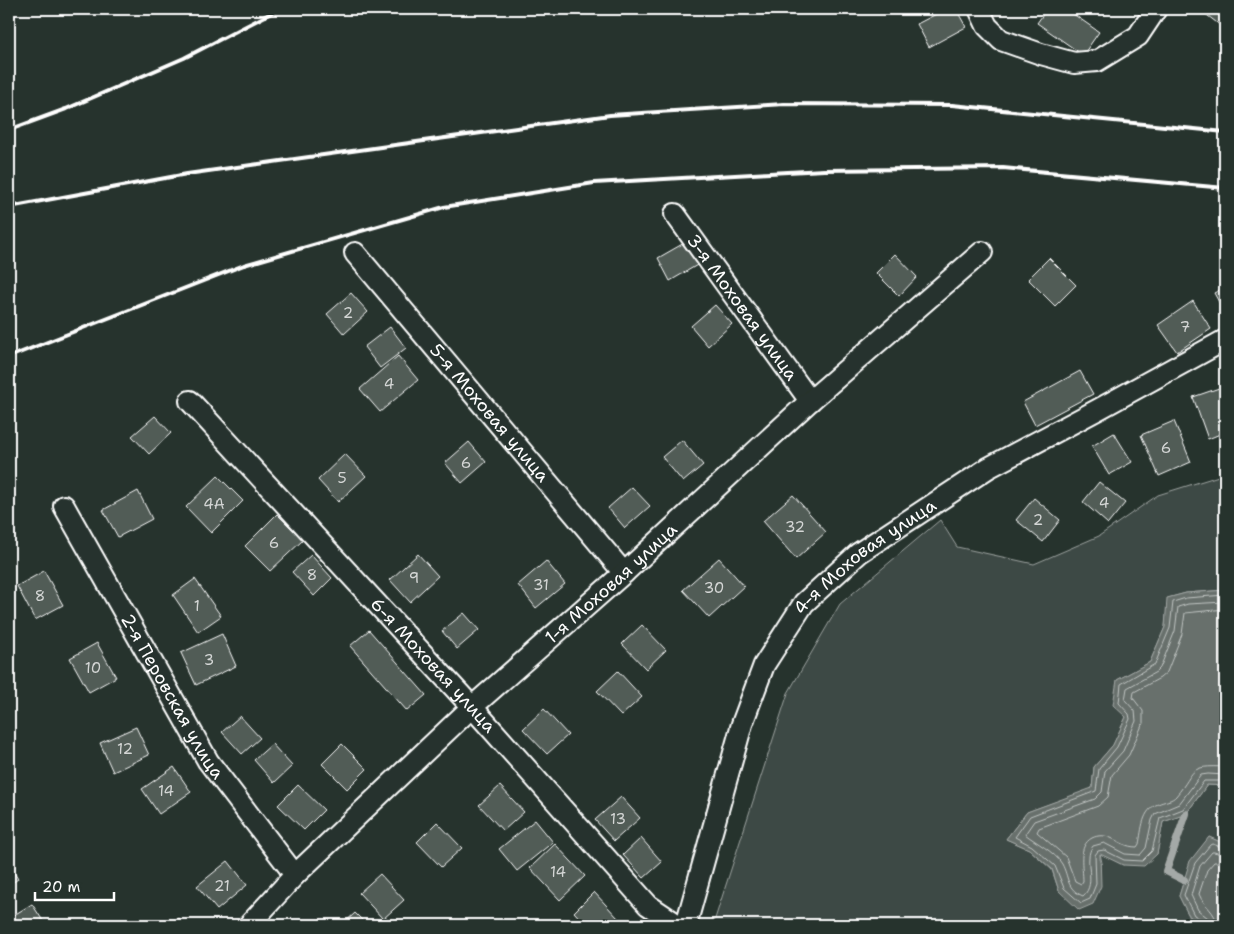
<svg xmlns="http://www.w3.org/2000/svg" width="1234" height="934" viewBox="0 0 1234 934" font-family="'Shantell Sans',sans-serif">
  <rect width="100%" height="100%" fill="#26332d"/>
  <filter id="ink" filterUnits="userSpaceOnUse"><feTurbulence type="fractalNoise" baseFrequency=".02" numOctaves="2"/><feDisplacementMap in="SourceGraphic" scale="10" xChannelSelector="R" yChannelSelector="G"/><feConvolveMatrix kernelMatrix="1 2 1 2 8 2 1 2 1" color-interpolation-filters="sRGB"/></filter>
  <g filter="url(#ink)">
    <path fill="#3e4944" stroke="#9ea4a2" d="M1225,474V590L1186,593L1168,598L1165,627L1150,662L1117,680L1126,717L1113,745L1094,767L1092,789L1027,812L1006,839L1029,849L1052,870L1059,891L1102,863L1100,853L1123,865L1157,854L1163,822L1186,814L1207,785L1225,786V844L1209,837L1184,880L1179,896L1190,918L1202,925H713L788,693L840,604L940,520L957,547L1034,564L1099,536L1158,495Z"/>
    <path fill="#67706c" stroke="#a4a9a7" d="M1225,590V786L1207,785L1186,814L1163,822L1157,854L1144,866L1123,865L1100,854L1101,886L1093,904L1079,910L1059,891L1052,869L1029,849L1006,839L1027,812L1092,788L1094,767L1113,745L1126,717L1113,705L1117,680L1150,662L1165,627L1167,598L1186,593Z
      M1209,837L1225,844V925C1193,925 1193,925 1179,896L1190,861Z"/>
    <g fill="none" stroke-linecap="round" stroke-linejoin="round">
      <path stroke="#c2c6c4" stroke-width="1" d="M1225,595L1186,598L1173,602L1170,628L1155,664L1121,684L1119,703L1129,714L1130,719L1117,747L1099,769L1096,791L1030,816L1015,837L1032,846L1055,866L1064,888L1081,903L1090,899L1096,884L1095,855L1098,851L1104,850L1124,860L1142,861L1152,851L1160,818L1183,809L1204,781H1225
        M1225,602L1188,604L1178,607L1175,631L1160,668L1156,672L1127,688L1125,700L1135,711L1136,721L1123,751L1105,771L1102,792L1095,799L1034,821L1025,834C1035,842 1055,852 1062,864C1069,877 1066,889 1083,896C1098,883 1082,860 1093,846L1104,843L1125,854L1140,855L1146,848L1152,820L1155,814L1179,804L1201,775L1208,774L1225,775
        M1225,609L1185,613L1182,634L1167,672L1160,678L1134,692L1133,698L1143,711V723L1129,755L1112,775L1108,797L1098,806L1039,828L1037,832L1066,857L1075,881L1081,884L1083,881C1083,867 1077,846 1092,838C1098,835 1105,835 1111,838C1120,842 1126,847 1137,847L1139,844C1142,829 1142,810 1158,804C1164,801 1172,801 1176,796C1197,771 1187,765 1225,767
        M1203,925L1202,920L1194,915L1184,895L1195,863L1210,845L1212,844L1225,848
        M1210,925L1208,918L1198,910L1191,895L1200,866L1212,852H1214L1225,855
        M1217,925C1216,911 1204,907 1199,894L1207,870L1214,862H1225"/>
      <path stroke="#a4a9a7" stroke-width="8" d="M1184,880L1166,871L1186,814"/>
    </g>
    <path fill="#515c57" stroke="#fff" d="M946,9H956L966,27L929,47L917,24Z
      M1047,9H1066L1099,32L1083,55L1037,23Z
      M1199,9H1225V29Z
      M686,242L699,264L670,281L658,258Z
      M895,254L917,277L899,296L876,273Z
      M1049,258L1076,285L1055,306L1028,279Z
      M1225,287V313L1214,293Z
      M351,293L368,312L344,334L327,314Z
      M1193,301L1211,329L1177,352L1158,325Z
      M715,305L732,324L708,346L691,326Z
      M390,327L406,348L380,368L364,347Z
      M398,356L418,380L380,412L360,389Z
      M1080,371L1093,394L1035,425L1023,402Z
      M1225,386V432L1208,439L1193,397Z
      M155,416L171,433L149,454L132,436Z
      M1174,421L1191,462L1159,476L1141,435Z
      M1114,433L1132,462L1109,475L1092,446Z
      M682,440L703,465L683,482L662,457Z
      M469,442L486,462L462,483L445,463Z
      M345,454L366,476L338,502L318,480Z
      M218,476L243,501L211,533L186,507Z
      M1099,482L1125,503L1108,524L1083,502Z
      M632,487L650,506L625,528L608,508Z
      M138,491L152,519L118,537L103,510Z
      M793,495L826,532L796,559L763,521Z
      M1034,498L1060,520L1043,542L1016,520Z
      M277,514L303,540L270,571L245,546Z
      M418,554L438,576L410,602L390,580Z
      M311,555L332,578L314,596L292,572Z
      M719,558L744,586L709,618L683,590Z
      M546,561L565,584L536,608L518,585Z
      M44,571L63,605L35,620L17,586Z
      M195,579L221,616L198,632L173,595Z
      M464,613L479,630L457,649L442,631Z
      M642,625L666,650L646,669L622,644Z
      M369,630L426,695L407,711L350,646Z
      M222,634L236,666L196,685L181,653Z
      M97,643L116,677L89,692L70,658Z
      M618,671L642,697L621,716L597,691Z
      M544,709L568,735L547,754L523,729Z
      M240,716L260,738L242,754L222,732Z
      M136,727L149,755L113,772L100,743Z
      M272,744L292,766L274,783L254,760Z
      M342,744L367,769L347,789L322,764Z
      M174,767L191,792L159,814L142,789Z
      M298,785L324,810L304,830L278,805Z
      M500,786L524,812L503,831L479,805Z
      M621,797L640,818L614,841L595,820Z
      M535,820L553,842L517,871L499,849Z
      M437,822L462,848L441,867L417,842Z
      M641,838L662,862L644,878L623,855Z
      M555,844L585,876L560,900L530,868Z
      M228,861L247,885L217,910L197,886Z
      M9,865L18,879L9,885Z
      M380,874L404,900L383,919L359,893Z
      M594,892L618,918L611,925H586L574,912Z
      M32,904L45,924L10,925L9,918Z
      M355,913L367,925H342Z
      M179,918L186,925H170Z"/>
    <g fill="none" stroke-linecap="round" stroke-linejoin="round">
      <g stroke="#fff" stroke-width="24">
        <g id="street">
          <path d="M979,9L987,26L1001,40L1041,54L1074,63L1097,61L1138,36L1156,9"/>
          <path id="s1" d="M675,214L810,401"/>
          <path id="s2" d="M355,253L624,573"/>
          <path id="s3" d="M190,401L472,707L648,905L678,925"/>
          <path id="s4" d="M64,506L208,761L295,875"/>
          <path id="s5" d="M249,925L295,875L472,707L624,573L810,401L982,252"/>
          <path id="s6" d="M686,925L742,724L764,665L804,603L859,553L988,468L1097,410L1225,340"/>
        </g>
      </g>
      <use href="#street" stroke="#26332d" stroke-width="20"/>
      <path stroke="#fff" stroke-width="4" d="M9,130L66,109L184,58L279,9
        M9,207L187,174L610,115L784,104L952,105L1225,132
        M9,357L244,265L444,207L594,183L824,170L1003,168L1225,188"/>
    </g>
  </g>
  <g text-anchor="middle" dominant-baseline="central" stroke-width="4" stroke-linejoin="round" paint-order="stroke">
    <g font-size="15" fill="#d4d6d5">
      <text x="348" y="313">2</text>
      <text x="1185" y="327">7</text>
      <text x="389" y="384">4</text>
      <text x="1166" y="448">6</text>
      <text x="466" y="463">6</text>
      <text x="342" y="478">5</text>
      <text x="1104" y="503">4</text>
      <text x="214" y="504">4А</text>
      <text x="1038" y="520">2</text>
      <text x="795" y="527">32</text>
      <text x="274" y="543">6</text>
      <text x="312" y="575">8</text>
      <text x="414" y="578">9</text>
      <text x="541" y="585">31</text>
      <text x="714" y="588">30</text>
      <text x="40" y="596">8</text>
      <text x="197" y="606">1</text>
      <text x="209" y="660">3</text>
      <text x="93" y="668">10</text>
      <text x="125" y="749">12</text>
      <text x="166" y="791">14</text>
      <text x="618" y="819">13</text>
      <text x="558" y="872">14</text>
      <text x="222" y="886">21</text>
    </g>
    <g font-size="18" fill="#fff" stroke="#26332d">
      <text stroke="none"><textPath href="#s1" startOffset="115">3-я Моховая улица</textPath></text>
      <text stroke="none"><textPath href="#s2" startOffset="209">5-я Моховая улица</textPath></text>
      <text stroke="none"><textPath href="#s6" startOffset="422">4-я Моховая улица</textPath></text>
      <text stroke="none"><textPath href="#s5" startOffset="498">1-я Моховая улица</textPath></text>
      <text stroke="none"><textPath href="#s3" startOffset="359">6-я Моховая улица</textPath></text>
      <text stroke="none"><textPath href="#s4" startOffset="219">2-я Перовская улица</textPath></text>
    </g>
  </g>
  <rect width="1234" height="934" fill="none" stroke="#26332d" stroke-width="30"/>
  <rect x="15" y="15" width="1204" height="904" fill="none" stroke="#fff" stroke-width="2" filter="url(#ink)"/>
  <path d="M35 892v8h79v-8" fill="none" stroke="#ffffff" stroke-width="2.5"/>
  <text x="42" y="892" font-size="15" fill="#ffffff" stroke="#26332d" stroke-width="4" paint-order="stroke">20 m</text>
</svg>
